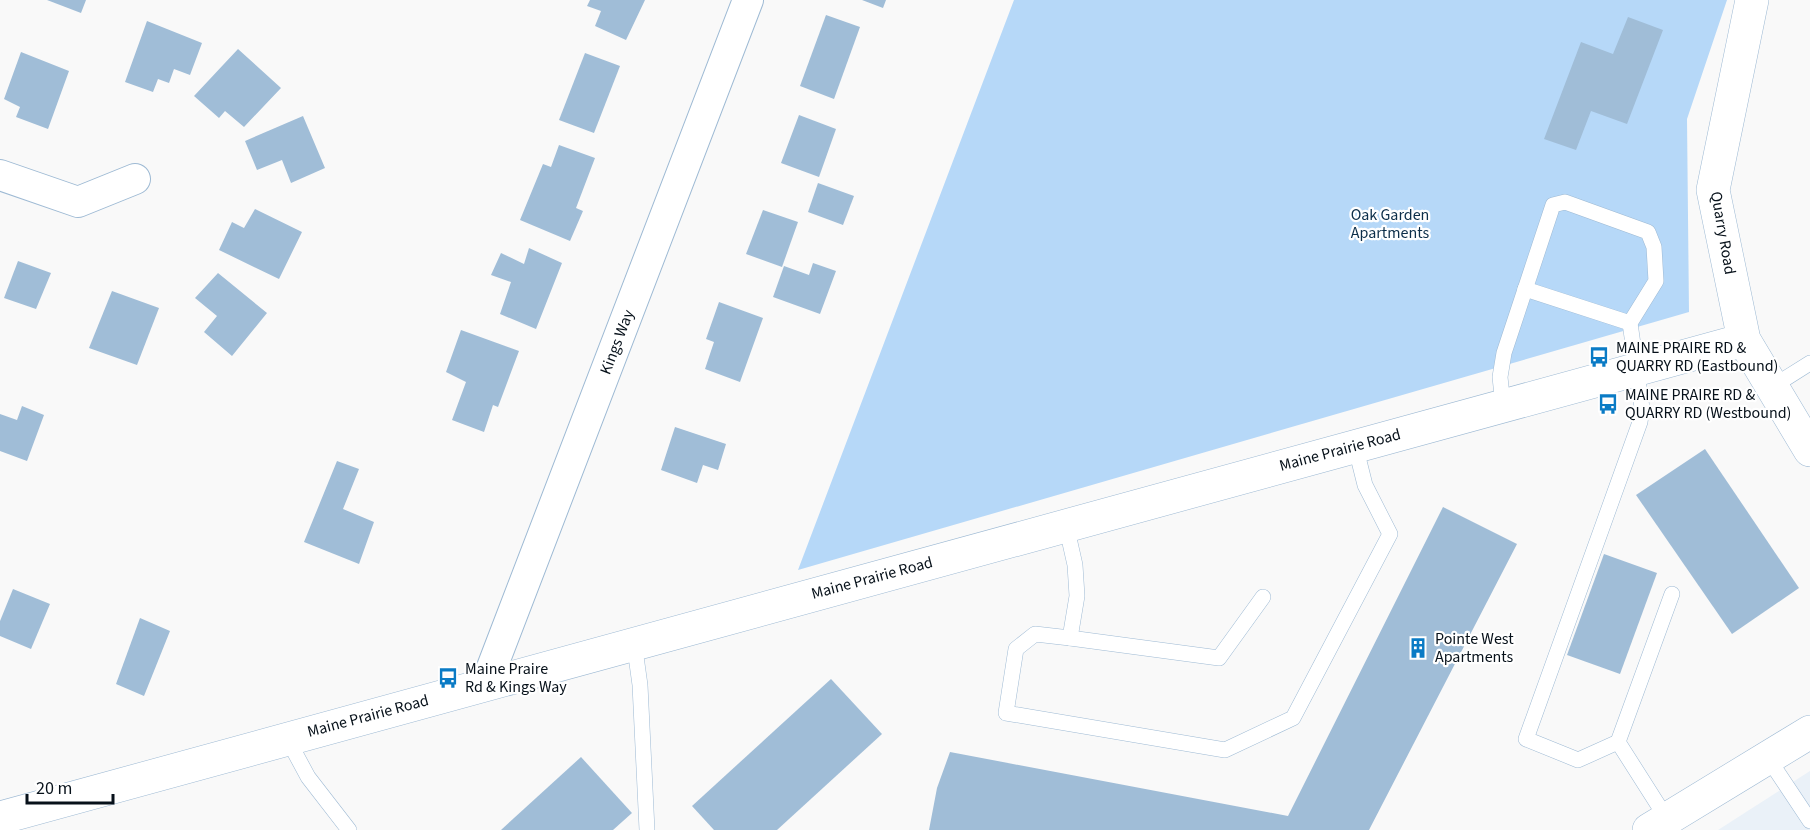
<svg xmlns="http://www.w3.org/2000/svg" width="1810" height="830" font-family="'Source Sans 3',sans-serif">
  <rect width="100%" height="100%" fill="#f9f9f9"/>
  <path fill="#eaf1f8" d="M1810,771V830H1718Z"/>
  <path fill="#b6d8f8" d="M1014,0H1727L1687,119L1689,312L798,570Z"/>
  <g fill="#a0bdd7">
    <path d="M47,0H86L81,13Z"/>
    <path d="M590,0H645L626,40L595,26L601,11L587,6Z"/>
    <path d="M862,0H886L883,8Z"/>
    <path d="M826,15L860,27L834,99L800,86Z"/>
    <path d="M1628,17L1663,30L1627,124L1591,111L1576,150L1544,139L1581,42L1613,54Z"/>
    <path d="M147,21L202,43L190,75L174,69L169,83L158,79L153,92L125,82Z"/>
    <path d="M238,49L281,88L244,127L225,111L219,118L194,96Z"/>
    <path d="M21,52L69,71L48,129L16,117L20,107L4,99Z"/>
    <path d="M585,53L620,66L594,133L559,120Z"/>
    <path d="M799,115L836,129L819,177L781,163Z"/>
    <path d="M303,116L325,168L291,183L282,160L257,170L245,141Z"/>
    <path d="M559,145L595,158L576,208L583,211L570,241L520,220L543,164L551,167Z"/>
    <path d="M818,183L854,196L843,225L808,212Z"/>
    <path d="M255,209L302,232L279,279L219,250L232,222L244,228Z"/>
    <path d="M763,210L798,222L782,267L746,254Z"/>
    <path d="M529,248L562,263L536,329L500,314L511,282L491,275L501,253L524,264Z"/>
    <path d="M18,261L51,273L36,309L4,298Z"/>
    <path d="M813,263L836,271L820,314L773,297L784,266L809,275Z"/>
    <path d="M218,273L267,313L232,356L204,332L217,316L195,298Z"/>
    <path d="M112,291L159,308L137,365L89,348Z"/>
    <path d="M719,302L763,318L740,382L705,369L714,342L706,339Z"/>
    <path d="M461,330L519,351L498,407L493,405L484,432L452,420L466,382L446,372Z"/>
    <path d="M22,406L44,415L27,461L0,451V414L17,420Z"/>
    <path d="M675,427L726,444L718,470L703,465L697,483L661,470Z"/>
    <path d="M1705,449L1799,588L1732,634L1636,495Z"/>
    <path d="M337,461L359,469L343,509L374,522L359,564L304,542Z"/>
    <path d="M1443,507L1517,544L1369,830H929L937,788L950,752L1288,816Z"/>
    <path d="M1604,554L1657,573L1620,674L1567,655Z"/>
    <path d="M13,589L50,604L31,649L0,636V621Z"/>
    <path d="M140,618L170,631L144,696L116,684Z"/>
    <path d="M831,679L882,734L777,830H714L692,806Z"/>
    <path d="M581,757L632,813L613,830H501Z"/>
  </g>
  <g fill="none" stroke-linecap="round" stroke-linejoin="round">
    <g stroke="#9ebad4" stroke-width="16">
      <g id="lane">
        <path d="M1525,289L1630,323"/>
        <path d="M1772,387L1810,363"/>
        <path d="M1503,405L1500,377L1504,353L1553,205L1565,202L1648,232L1654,247L1656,281L1630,323L1642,408L1640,422L1526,739L1578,760L1618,742L1667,819"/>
        <path d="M1066,525L1075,565L1077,596L1070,638L1035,634L1016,649L1006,713L1225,750L1293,718L1390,534L1365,485L1355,445"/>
        <path d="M1070,638L1219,658L1263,597"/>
        <path d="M634,642L640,685L647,830"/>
        <path d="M287,738L308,777L349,830"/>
        <path d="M1618,742L1672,594"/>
        <path d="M1768,758L1810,821"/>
      </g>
    </g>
    <g stroke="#9ebad4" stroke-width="32">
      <g id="street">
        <path d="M0,175L78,202L135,179"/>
        <path d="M486,683L748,0"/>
      </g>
    </g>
    <g stroke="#9ebad4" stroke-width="34">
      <g id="secondary">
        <path d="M1752,0L1713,190L1744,340L1810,450"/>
        <path d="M0,818L1744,340"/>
        <path d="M1649,830L1810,732"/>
      </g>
    </g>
    <use href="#lane" stroke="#fff" stroke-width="15"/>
    <use href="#street" stroke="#fff" stroke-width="30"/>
    <use href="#secondary" stroke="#fff" stroke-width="33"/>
  </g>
  <defs>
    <g id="bus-bare" transform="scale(1.62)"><path d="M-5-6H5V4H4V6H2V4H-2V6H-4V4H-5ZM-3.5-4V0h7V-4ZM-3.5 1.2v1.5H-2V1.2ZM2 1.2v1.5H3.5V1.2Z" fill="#0a7bc5" stroke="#fff" stroke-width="2.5" paint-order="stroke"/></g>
    <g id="building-bare" transform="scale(1.62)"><path d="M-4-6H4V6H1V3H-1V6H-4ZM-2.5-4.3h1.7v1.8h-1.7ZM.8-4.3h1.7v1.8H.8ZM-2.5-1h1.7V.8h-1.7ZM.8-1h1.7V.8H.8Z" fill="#0a7bc5" stroke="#fff" stroke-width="2.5" paint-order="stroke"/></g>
  </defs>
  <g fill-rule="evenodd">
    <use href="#bus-bare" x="1599" y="357"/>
    <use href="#bus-bare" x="1608" y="404"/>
    <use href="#building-bare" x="1418" y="648"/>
    <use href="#bus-bare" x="448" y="678"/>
  </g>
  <g text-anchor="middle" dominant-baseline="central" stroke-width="4.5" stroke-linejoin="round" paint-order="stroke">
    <g font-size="16" fill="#0c2e49" stroke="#fff">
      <text x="1390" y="215">Oak Garden<tspan x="1390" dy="18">Apartments</tspan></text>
    </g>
    <g font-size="16" fill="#07111a" stroke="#fff">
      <text transform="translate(1723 233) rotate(80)">Quarry Road</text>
      <text transform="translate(617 342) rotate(-69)">Kings Way</text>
      <text transform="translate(1340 450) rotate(-15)">Maine Prairie Road</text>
      <text transform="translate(872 578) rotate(-15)">Maine Prairie Road</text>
      <text transform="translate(368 716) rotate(-15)">Maine Prairie Road</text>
    </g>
    <g font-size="16" fill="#07111a" stroke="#fff" text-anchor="start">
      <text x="1616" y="348">MAINE PRAIRE RD &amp;<tspan x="1616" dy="18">QUARRY RD (Eastbound)</tspan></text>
      <text x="1625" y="395">MAINE PRAIRE RD &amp;<tspan x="1625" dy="18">QUARRY RD (Westbound)</tspan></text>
      <text x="1435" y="639">Pointe West<tspan x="1435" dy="18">Apartments</tspan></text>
      <text x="465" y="669">Maine Praire<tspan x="465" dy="18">Rd &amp; Kings Way</tspan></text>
    </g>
  </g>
  <path d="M27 794v9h86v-9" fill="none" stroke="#07111a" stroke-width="3"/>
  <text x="36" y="794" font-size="18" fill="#07111a" stroke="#ffffff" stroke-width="4.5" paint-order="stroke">20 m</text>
</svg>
